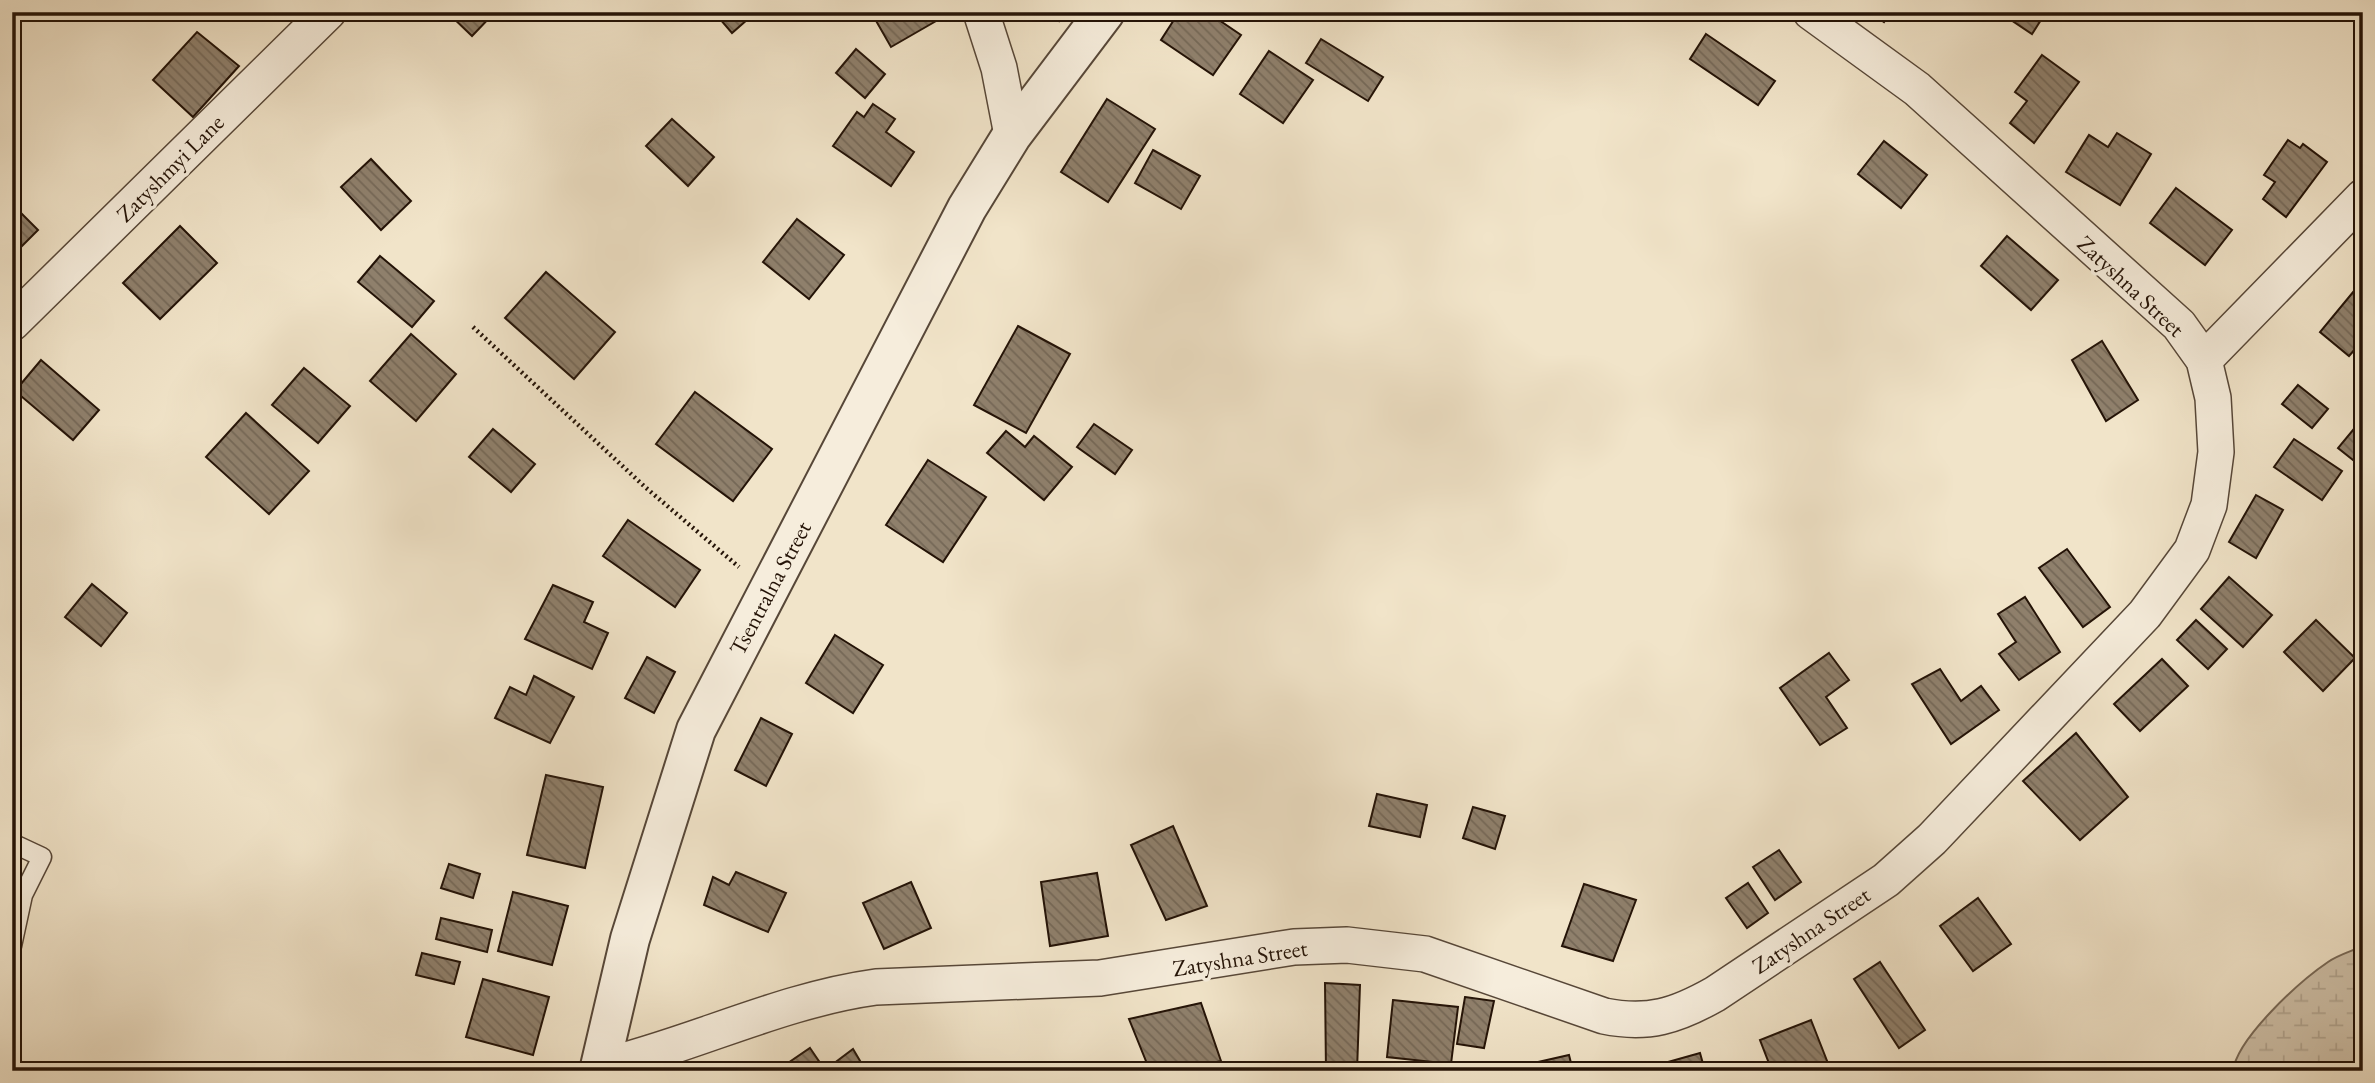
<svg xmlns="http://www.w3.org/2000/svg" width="2375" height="1083" font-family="'EB Garamond',serif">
  <defs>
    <pattern id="wetland-marsh" width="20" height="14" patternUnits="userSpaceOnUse" patternTransform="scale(1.75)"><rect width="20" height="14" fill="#cec0a8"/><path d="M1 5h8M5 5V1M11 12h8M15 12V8" fill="none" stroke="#b1a48f"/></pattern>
    <pattern id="building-back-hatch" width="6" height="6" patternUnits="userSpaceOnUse" patternTransform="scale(1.75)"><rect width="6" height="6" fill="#8f806c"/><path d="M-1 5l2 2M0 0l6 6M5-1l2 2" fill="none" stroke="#756857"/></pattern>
  </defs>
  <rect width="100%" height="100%" fill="#f1e4c9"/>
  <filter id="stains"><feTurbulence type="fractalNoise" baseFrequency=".00286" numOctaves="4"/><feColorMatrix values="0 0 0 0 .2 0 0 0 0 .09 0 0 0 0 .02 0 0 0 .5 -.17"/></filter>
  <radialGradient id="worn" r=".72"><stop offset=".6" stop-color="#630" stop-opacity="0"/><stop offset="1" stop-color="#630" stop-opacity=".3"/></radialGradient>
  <path fill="url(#wetland-marsh)" stroke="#796a58" stroke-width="2" d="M2363,946V1071H2233C2237,1038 2300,981 2328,962C2338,955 2352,951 2363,946Z"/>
  <g fill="url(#building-back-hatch)" stroke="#241307" stroke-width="2">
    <path d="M447,12H495L472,36Z"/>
    <path d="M714,12H756L732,33Z"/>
    <path d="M871,12H950V13L891,47Z"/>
    <path d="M1046,12H1064L1059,21Z"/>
    <path d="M1179,12H1207L1241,35L1213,75L1161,40Z"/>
    <path d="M1870,12H1891L1884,22Z"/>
    <path d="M1999,12H2046L2032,34Z"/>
    <path d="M197,32L239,66L193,117L153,80Z"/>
    <path d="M1706,34L1775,81L1758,105L1690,59Z"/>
    <path d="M1321,39L1383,77L1368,101L1306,63Z"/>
    <path d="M856,49L885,74L865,98L836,73Z"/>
    <path d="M1269,51L1313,80L1283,123L1240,94Z"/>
    <path d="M2042,55L2079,82L2034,143L2010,123L2027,101L2015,92Z"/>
    <path d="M1107,99L1155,129L1108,202L1061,172Z"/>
    <path d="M873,104L895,119L886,132L914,152L891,186L833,146L857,112L864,117Z"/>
    <path d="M672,119L714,157L688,186L646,146Z"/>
    <path d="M2117,133L2151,154L2120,205L2066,172L2089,135L2108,147Z"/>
    <path d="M2288,140L2300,148L2303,144L2327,162L2286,217L2263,199L2275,182L2264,175Z"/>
    <path d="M1884,141L1927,175L1901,208L1858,174Z"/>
    <path d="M1153,150L1200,176L1181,209L1135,183Z"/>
    <path d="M371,159L411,201L381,230L341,187Z"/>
    <path d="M2176,188L2232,230L2205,265L2150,223Z"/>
    <path d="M12,204L38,230L12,256Z"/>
    <path d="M797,219L844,255L809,299L763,262Z"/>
    <path d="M180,226L217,263L160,319L123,283Z"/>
    <path d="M2007,236L2058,280L2031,310L1981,266Z"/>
    <path d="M380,256L434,301L412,327L358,282Z"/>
    <path d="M546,272L615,332L574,379L505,318Z"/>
    <path d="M2354,291L2363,298V340L2349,356L2320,332Z"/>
    <path d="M1018,326L1070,354L1026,433L974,405Z"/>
    <path d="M411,334L456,374L416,421L370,381Z"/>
    <path d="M2102,341L2138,400L2106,421L2072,360Z"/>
    <path d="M41,360L99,410L73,440L15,391Z"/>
    <path d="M304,368L350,406L318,443L272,405Z"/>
    <path d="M2298,385L2328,409L2312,428L2282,404Z"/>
    <path d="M695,392L772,449L733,501L656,444Z"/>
    <path d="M246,413L309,471L269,514L206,457Z"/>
    <path d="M1094,424L1132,450L1115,474L1077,447Z"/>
    <path d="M2358,424L2363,428V468L2338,448Z"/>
    <path d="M493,429L535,464L511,492L469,457Z"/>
    <path d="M1006,431L1025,447L1034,436L1072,467L1044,500L987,453Z"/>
    <path d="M2294,439L2342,471L2322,500L2274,467Z"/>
    <path d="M928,460L986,497L943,562L886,525Z"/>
    <path d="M2256,495L2283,510L2256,558L2229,542Z"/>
    <path d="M628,520L700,570L675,607L603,556Z"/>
    <path d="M2067,549L2110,607L2083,627L2039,568Z"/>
    <path d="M2229,577L2272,615L2243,647L2201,609Z"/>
    <path d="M92,584L127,613L101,646L65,617Z"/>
    <path d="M553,585L593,602L584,622L608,633L592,669L525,639Z"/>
    <path d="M2025,597L2060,652L2019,680L1999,654L2016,642L1998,614Z"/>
    <path d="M2196,620L2227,649L2208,669L2177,640Z"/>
    <path d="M2316,620L2355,658L2323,691L2284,652Z"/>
    <path d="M835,635L883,665L853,713L806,683Z"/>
    <path d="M1829,653L1849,680L1826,697L1847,728L1820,745L1780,688Z"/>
    <path d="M647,657L675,672L654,713L625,698Z"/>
    <path d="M2162,659L2188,686L2140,731L2114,704Z"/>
    <path d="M1940,669L1961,701L1981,686L1999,710L1951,744L1912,684Z"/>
    <path d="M534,676L574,697L550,743L495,718L510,687L526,695Z"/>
    <path d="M761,718L792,734L766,786L735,770Z"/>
    <path d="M2076,733L2128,797L2080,840L2023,781Z"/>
    <path d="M546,775L603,787L585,868L527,855Z"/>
    <path d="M1377,794L1427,805L1420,837L1369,826Z"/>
    <path d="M1473,807L1505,816L1495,849L1463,838Z"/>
    <path d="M1173,826L1207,906L1166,920L1131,845Z"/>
    <path d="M1779,850L1801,882L1775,900L1753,867Z"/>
    <path d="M449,864L480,874L473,898L441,888Z"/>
    <path d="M736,872L786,893L768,932L704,905L713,877L729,885Z"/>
    <path d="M1097,873L1108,936L1050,946L1041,882Z"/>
    <path d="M911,882L931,928L884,949L863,903Z"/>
    <path d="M1748,883L1768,913L1747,928L1726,898Z"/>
    <path d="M1584,884L1636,900L1613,961L1562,946Z"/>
    <path d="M513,892L568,906L552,965L498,951Z"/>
    <path d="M1978,898L2011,944L1973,971L1940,926Z"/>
    <path d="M441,918L492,930L487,952L436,939Z"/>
    <path d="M422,953L460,962L454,984L416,975Z"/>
    <path d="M1880,962L1925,1030L1899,1048L1854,979Z"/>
    <path d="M483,979L549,997L533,1055L466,1037Z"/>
    <path d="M1325,983L1360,985L1357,1071H1326Z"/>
    <path d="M1465,997L1494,1001L1484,1048L1457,1044Z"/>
    <path d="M1393,1000L1458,1007L1451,1064L1387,1057Z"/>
    <path d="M1201,1003L1221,1061L1183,1071H1150L1129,1019Z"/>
    <path d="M1811,1020L1829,1066L1816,1071H1772L1760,1040Z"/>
    <path d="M810,1048L825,1070L853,1049L866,1071H789L785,1065Z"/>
    <path d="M1700,1053L1705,1071H1636Z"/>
    <path d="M1569,1055L1573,1071H1541L1538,1062Z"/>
  </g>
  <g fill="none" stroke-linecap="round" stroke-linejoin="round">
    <g stroke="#574738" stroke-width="21">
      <path id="service" d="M12,843L42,857L23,895L12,946"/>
    </g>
    <g stroke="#574738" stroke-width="38">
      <g id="minor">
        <path d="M981,12L999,68L1012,135"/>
        <path d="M12,323L328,12"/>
        <path d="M2204,360L2363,197"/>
        <path d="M600,1067C693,1045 781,1000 876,987L1100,978L1294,947L1347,945L1425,954L1604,1016C1648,1025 1676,1016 1715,994L1886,880L1932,839L2145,614L2192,550L2209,505L2216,452L2213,398L2204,360L2179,325L1917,89L1811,12"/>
      </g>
    </g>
    <g stroke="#574738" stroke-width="42">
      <path id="tertiary" d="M599,1071L630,939L696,730L967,208L1012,135L1105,12"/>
    </g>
    <path stroke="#241307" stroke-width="4.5" stroke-dasharray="2 3.5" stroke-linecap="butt" d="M473,327L645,487L739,567"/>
    <use href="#service" stroke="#f6eddc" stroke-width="18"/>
    <use href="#minor" stroke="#f6eddc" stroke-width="35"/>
    <use href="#tertiary" stroke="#f6eddc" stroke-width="38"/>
  </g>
  <g text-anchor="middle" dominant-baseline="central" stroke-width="7" stroke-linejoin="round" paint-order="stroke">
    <g font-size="23" fill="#241307" stroke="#f6eddc">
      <text transform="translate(170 168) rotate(-45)">Zatyshmyi Lane</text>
      <text transform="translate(2131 286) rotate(43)">Zatyshna Street</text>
      <text transform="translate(770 588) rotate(-62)">Tsentralna Street</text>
      <text transform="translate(1811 930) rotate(-34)">Zatyshna Street</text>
      <text transform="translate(1240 958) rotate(-9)">Zatyshna Street</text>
    </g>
  </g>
  <rect width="2375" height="1083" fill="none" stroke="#f1e4c9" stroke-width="42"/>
  <rect x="14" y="14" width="2347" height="1055" fill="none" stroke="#241307" stroke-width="3.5"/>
  <rect x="21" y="21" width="2333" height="1041" fill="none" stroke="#241307" stroke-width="2"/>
  <rect width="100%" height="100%" filter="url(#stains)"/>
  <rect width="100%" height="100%" fill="url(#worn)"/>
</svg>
